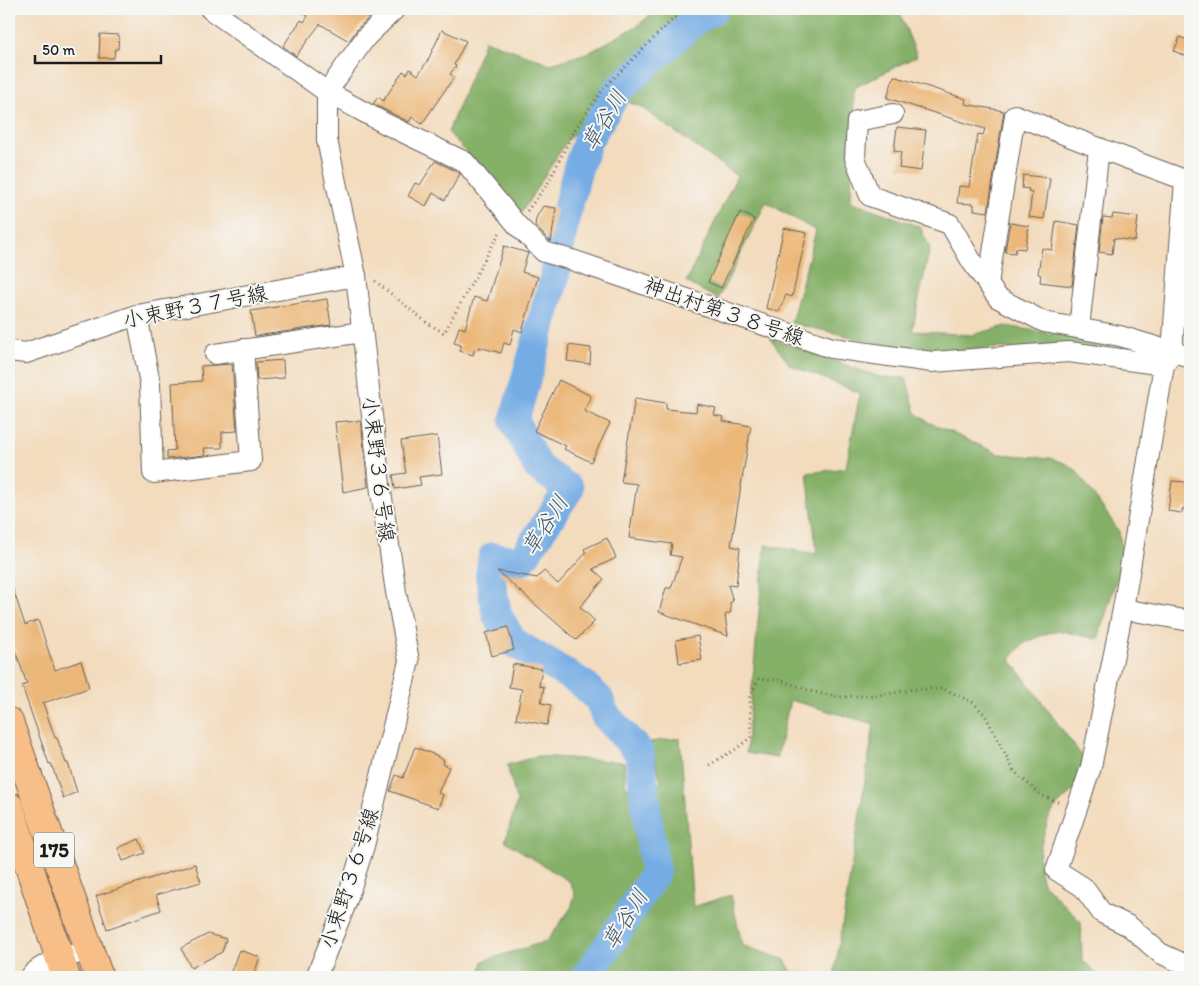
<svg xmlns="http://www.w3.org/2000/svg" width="1199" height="986" font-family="Itim,'Klee One',sans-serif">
  <rect width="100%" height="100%" fill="#f6f6f2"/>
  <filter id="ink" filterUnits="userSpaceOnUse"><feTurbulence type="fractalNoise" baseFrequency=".02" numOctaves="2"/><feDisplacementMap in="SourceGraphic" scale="10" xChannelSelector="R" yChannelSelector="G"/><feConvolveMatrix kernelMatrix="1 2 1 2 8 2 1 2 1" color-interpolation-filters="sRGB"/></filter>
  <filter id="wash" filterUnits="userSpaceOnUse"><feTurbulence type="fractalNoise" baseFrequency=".0096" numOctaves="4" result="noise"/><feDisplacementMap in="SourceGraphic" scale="20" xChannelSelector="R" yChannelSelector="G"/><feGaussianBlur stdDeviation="1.12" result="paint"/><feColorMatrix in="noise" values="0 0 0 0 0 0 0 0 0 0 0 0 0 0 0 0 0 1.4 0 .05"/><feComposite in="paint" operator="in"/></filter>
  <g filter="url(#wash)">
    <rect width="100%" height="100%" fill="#f3dcbe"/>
    <g fill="#85b067" stroke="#506642">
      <path d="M658,9H898L917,56L854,88L851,201L920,227L930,248L912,331L972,335L1006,326L1109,343L1108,353L999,348L919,352L791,323L816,231L766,202L718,299L686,282L737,176L639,106L608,95L566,142L521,213L448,132L485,40L551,64L590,52L637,26Z"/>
      <path d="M770,338L879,377L906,378L916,413L928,422L999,454L1050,458L1065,463L1076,470L1112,521L1119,532L1123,558L1098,639L1061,631L1047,633L1023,644L1010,659L1084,759L1080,784L1054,809L1048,820L1041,844L1039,857L1040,871L1043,883L1081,922L1082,959L1099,977H834L874,724L790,700L777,758L746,753L765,545L817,554L807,473L846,468L860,393L790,365Z"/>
      <path d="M680,738L693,907L731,895L742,945L785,960L792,972L830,977H480L483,961L547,941L571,908L575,895L570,882L505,841L517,802L507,765L538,756L624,762L626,788L661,783L650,742Z"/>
    </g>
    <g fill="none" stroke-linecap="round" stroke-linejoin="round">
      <path stroke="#75ace4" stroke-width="30" d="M588,977L587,975L608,946L655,873L639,752L605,715L599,699L583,684L513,642L497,615L490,576L493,557L521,561L569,489L538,467L514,421L554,280L564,222L578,168L588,139L619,89L697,19L714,9"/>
    </g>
    <g id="blocks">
      <g fill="#ecb879">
        <path d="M296,9H378L358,28L349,41L320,24L296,56L283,46L301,20L304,22L308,16Z"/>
        <path d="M442,30L466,41L454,65L456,66L450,74L454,77L422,124L412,117L409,122L373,104L378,97L383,101L403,71L407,74L410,69L418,75L428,60Z"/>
        <path d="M100,34L119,35L118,49H115L114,58H99Z"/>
        <path d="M1180,37L1190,41V58L1174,51Z"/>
        <path d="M894,76L966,99L965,104L1004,111L988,212L974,210V204L957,203L959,186L969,187L978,134L983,135L985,129L887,98Z"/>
        <path d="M897,127L926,130L921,171L899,168L901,152L894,151Z"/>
        <path d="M435,161L458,172L460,174L445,200L433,193L426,206L408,196L415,183L420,185Z"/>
        <path d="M1023,175L1050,178L1044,219L1029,217L1032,192L1028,191L1029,189L1022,188Z"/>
        <path d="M543,206L556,208L551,242L535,226L536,218Z"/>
        <path d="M740,212L754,219L721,288L708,282Z"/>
        <path d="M1113,214L1138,217L1135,241L1114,238L1112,254L1099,252L1103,217L1112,218Z"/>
        <path d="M1056,221L1079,225L1072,286L1040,282L1041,275L1038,274L1042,248L1052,250Z"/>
        <path d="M1010,223L1029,226L1025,249L1016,248L1015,253L1005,252Z"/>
        <path d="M784,228L807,233L792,297L786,295L779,312L766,308Z"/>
        <path d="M504,246L528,253L522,272L538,277L522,332L514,329L510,345L504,343L501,353L479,347L478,350L475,349L473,355L459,351L461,345L454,343L459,327L465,329L474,297L487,301Z"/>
        <path d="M327,299L331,325L255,336L251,311Z"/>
        <path d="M569,345L591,348L590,364L567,361Z"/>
        <path d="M283,360L284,378L257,380L256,362Z"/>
        <path d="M232,364L237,431L222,432V448H204L205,455L167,459V451L175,450L172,383L202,381L201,366Z"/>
        <path d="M559,380L591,396L584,411L610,423L591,462L564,449L566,446L534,431Z"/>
        <path d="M635,398L666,403V409L696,412L697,404L716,408L714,415L724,417L723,421L751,426L731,546L740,548L736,586L728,585L733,601L730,603L731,612L725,615L728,636L659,612L666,588H671L682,557L670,555L672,544L629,538L637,484L621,482Z"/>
        <path d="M348,421V422L361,421L368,487L343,492L335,422Z"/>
        <path d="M437,436L442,474L419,477L421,485L395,489L393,475L406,473L401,441Z"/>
        <path d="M1172,481L1186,482V487H1190V508H1183L1182,513L1168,511Z"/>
        <path d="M607,538L616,558L593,569L604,579L580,607L595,621L576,640L497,571L537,578L544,571L558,584L586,553L584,549Z"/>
        <path d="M9,583H11L25,625L38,620L55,670L81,661L86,676L89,688L43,703L55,738H57L66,763H68L77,792L63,798L51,763L49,764L22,686L27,684L9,633Z"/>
        <path d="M508,627L514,650L492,656L486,633Z"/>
        <path d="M698,636L702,660L679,663L676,640Z"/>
        <path d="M513,664L542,669L539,686L544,687L541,703L551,705L547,725L516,719L522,689L509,687Z"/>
        <path d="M415,747L438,756L437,757L444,760L443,764L449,767L438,793L443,795L438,808L390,791L396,775L403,778Z"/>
        <path d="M139,839L145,853L123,861L118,848Z"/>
        <path d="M195,864L201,882L156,895L161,910L107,929L96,896Z"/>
        <path d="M208,934L226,939L222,952L191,968L181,948Z"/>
        <path d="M239,950L260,957L253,977H229Z"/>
      </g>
    </g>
  </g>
  <g filter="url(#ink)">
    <use href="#blocks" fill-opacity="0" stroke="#675f55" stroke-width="1"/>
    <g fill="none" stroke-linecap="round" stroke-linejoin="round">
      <g stroke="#675f55" stroke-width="22">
        <g id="minor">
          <path d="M210,9L327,92V140L356,276L380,485L396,592L409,661L364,846L346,903L316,977"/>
          <path d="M395,9L366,37L327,92L386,124L465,162L517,225L544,252L572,260L832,348L932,362L1069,352L1164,365L1172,351L1185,180L1099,148L1015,115L988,284"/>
          <path d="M893,114L857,121L855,158L870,196L950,224L972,262L998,298L1044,322L1120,336L1190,357"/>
          <path d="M137,315L150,384L153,473L251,461L243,349"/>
          <path d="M1079,328L1099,148"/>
          <path d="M9,351L26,353L137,315L356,276"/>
          <path d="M215,354L362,332"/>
          <path d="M1164,365L1123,609L1091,767L1056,870L1083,887L1102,913L1129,926L1160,953L1190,967"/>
          <path d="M1123,609L1190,621"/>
          <path d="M30,977C40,962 73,955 90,950"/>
        </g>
      </g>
      <g stroke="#675f55" stroke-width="30">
        <g id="trunk">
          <path d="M9,722L99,977"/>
          <path d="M9,806L66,977"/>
        </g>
      </g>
      <g stroke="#675f55" stroke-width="3" stroke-dasharray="1 4" stroke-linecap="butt">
        <path d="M527,211L548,183L575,129L604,88L678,14L685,9"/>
        <path d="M375,281L426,322L444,333L500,232"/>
        <path d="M709,765L736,749L751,737L750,697L759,679L781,680L813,692L840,697L878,695L918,689H944L974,703L985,715L1014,771L1042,796L1060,803"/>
      </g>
      <use href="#minor" stroke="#fff" stroke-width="20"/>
      <use href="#trunk" stroke="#f7be87" stroke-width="28"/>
    </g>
  </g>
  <g text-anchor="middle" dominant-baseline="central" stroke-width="4" stroke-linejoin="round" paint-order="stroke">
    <rect fill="#f6f6f2" stroke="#5d5d5c" stroke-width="1" x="34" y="832.5" width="40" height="35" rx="4"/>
    <g font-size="20" font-weight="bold" fill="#1c1c1c">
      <text x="54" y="850">175</text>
    </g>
    <g font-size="21" fill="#1c1c1c" stroke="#f6f6f2">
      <text transform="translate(195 306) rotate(-11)">小束野３７号線</text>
      <text transform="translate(724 311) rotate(19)">神出村第３８号線</text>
      <text transform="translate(379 469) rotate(83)">小束野３６号線</text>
      <text transform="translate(349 878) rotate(-72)">小束野３６号線</text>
    </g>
    <g font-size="22" font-style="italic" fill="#40566c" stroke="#f6f6f2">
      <text transform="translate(604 120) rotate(-59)">草谷川</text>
      <text transform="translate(545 525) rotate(-57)">草谷川</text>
      <text transform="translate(625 919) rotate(-58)">草谷川</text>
    </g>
  </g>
  <rect width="1199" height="986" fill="none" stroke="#f6f6f2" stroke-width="30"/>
  <path d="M35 55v8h126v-8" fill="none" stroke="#1c1c1c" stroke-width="2.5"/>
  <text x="42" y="55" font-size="15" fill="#1c1c1c" stroke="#f6f6f2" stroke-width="4" paint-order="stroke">50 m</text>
</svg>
